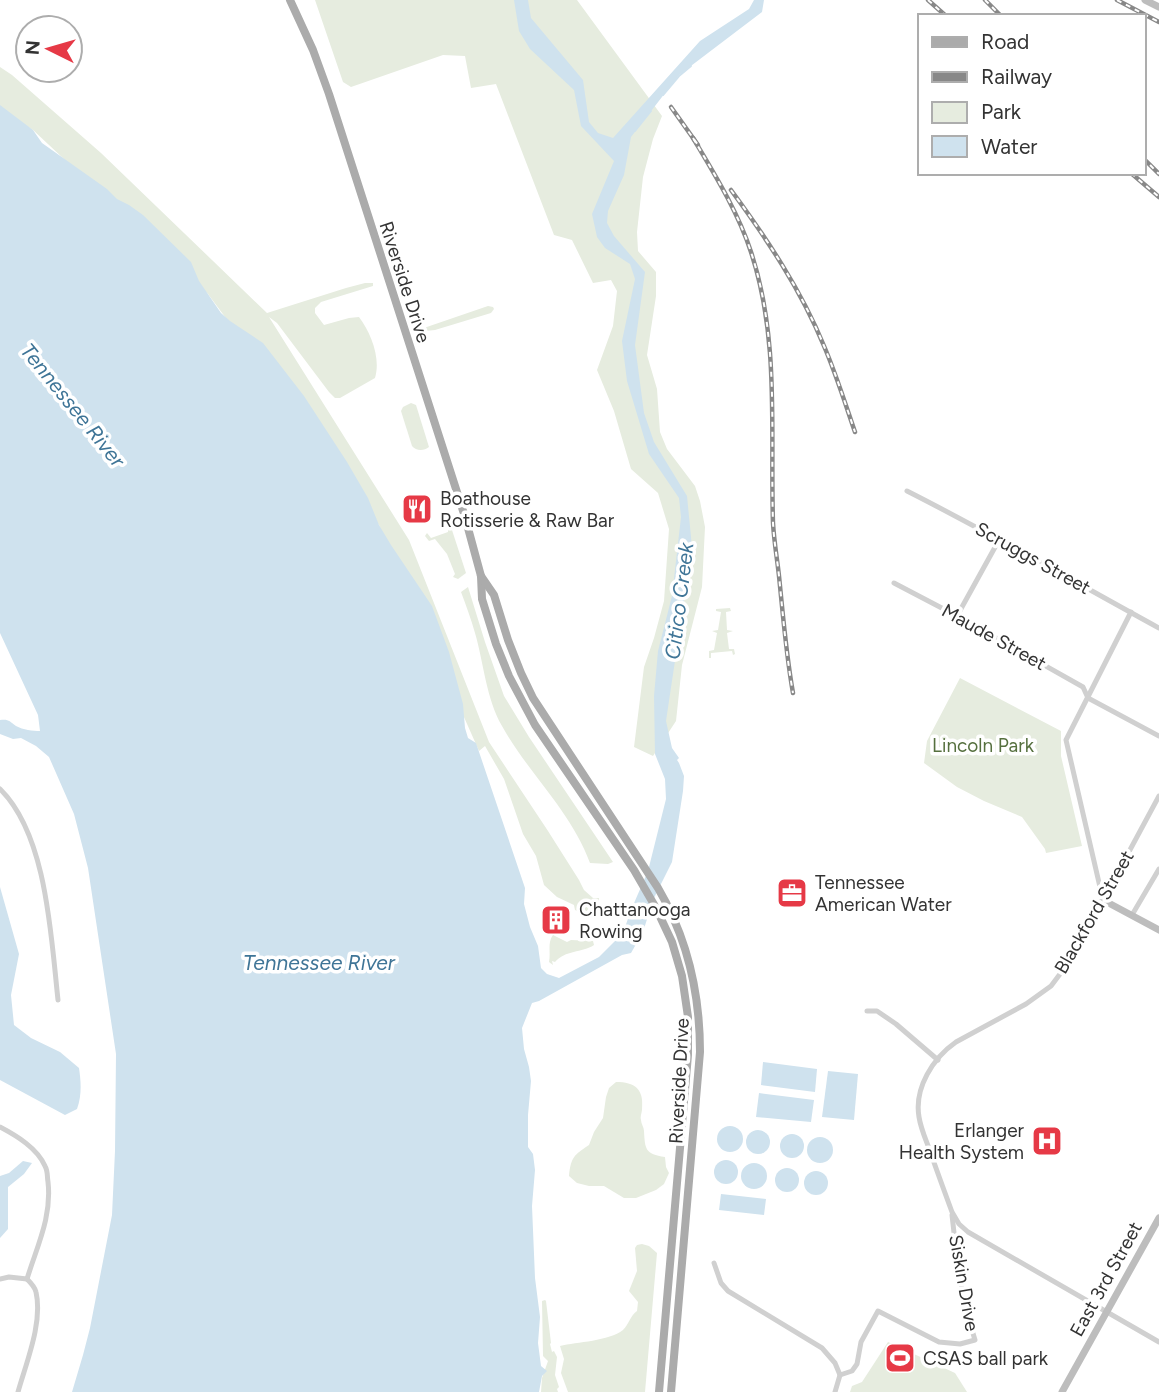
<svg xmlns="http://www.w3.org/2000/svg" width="1159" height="1392" font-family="Figtree,sans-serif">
  <rect width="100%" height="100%" fill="#fff"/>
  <g fill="#e6ecdf">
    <path d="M315,0H577L662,116L653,139L643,177L637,232L638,251L656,272V296L647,355L657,389L660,432L667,449L695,486L700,501L705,527L702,587L682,665L676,721L653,756L634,747L644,667L654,638L664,601L669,529L658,493L631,469L614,411L597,370L613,326L617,291L611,280L593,283L572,240L554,235L496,84L471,88L465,56L443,55L351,87L343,82Z"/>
    <path d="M0,67L12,75L101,153L267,313L346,288L365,283H373V286L321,302L315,308V313L324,325L349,318L359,317C371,333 381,358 375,378L340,398H335L329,392L277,323L269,317L409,540L489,742L548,831L579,880L584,890L593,898H599L598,915L592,917L575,910L574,905L557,897L544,885L536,856L523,834L504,779L485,746L479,751L379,525L208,294L33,130L0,109Z"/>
    <path d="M488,306L493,307L494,309L491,313L435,330L416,332L418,330Z"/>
    <path d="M411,403L416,405L429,447C424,451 416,451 412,446L401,411L403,407Z"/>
    <path d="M448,527H451L466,573L458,579L453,577L455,574L447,554L435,539L429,541L425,536L427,533L431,538L448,532Z"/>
    <path d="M468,587L485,642L504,696L529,737L613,862L608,864L590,863C571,811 528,773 502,726C486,698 484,664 475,633C471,619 466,605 461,592Z"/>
    <path d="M730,608L731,611L726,612L727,630L733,631L727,633L729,649H734L735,654L733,655L732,651L711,653V658H709V651L714,650L717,633L712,631L718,630L721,612L716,611V609Z"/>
    <path d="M960,678L1061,731V756L1082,846L1046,853L1045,849L1022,817L984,801L957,787L924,763L927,741Z"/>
    <path d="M553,935L567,942L571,940L593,941L594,945C582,953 565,950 555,962L552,961L553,965L549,962C551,952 547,943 553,935Z"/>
    <path d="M616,1082C635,1082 644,1089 642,1109C642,1113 640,1116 641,1120C641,1124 644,1127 644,1131C645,1149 645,1154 665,1157L666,1167L669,1173L664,1184L656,1190L636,1198H624L604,1186H589L577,1183L569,1176C571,1157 574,1155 589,1145L594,1132L603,1118L606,1097L609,1088Z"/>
    <path d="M642,1244L649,1246L657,1253L645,1392H568L561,1373L564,1359L560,1346C577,1342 609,1341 623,1330C629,1324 630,1316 637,1311L638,1302L629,1291L637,1271L635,1248L637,1245Z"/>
    <path d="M545,1300L546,1301L551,1343L550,1344L552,1352L554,1351L557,1357L555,1375L559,1387L557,1389L558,1392H541L542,1378L548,1361L543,1356L542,1301Z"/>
    <path d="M888,1342L955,1373L967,1392H850L852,1386L862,1382Z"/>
  </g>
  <g fill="#cfe2ee">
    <path d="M514,0H528L531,18L583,80L589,122L598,133L613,138L700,41L749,9L754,0H764L762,12L679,75L631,137L624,175L608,211L607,223L614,236L645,272L635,345L644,413L654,442L687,496L692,547L666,721L672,748L679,758L677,760L679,763L684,776L683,791L672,862L653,900L643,932L631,953L622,955L539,1001L532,1003L522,1028L524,1049L529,1067L531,1081L528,1115V1147L533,1154L535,1170L532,1206L535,1278L540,1317L538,1343L541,1366L547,1371L542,1376L539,1392H72L83,1355L90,1328L112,1215L115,1151L116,1054L88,868L74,814L49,757L36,746L21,738L13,739L0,734V720C9,719 9,721 16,726C23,730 33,731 40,731L38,715L0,633V105L33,130L42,143L107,189L117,199L129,205L143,215L191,262L199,281L221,313L230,321L263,343L304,396L347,462L368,498L379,525L391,545L432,606L449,652L463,704L465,728L468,738L476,743L525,888L524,904L530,927L538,946L541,968L547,974L559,978L599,957L623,933L631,910L648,871L666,799L665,779L655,754L654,696L658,651L672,596L681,517L679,498L649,454L627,381L622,341L635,279L630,264L605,248L597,237L592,214L614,161L581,126L574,90L530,49L519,31Z"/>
    <path d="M0,887L19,954L11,995L14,1025L31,1038L60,1052L79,1068C81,1082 82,1095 77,1109L65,1115L0,1080Z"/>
    <path d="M763,1062L817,1069L815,1092L761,1085Z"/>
    <path d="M828,1071L858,1074L854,1120L822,1117Z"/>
    <path d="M759,1093L814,1100L811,1122L756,1117Z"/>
    <circle cx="730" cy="1139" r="13"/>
    <circle cx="758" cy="1142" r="12"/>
    <circle cx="792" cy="1146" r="12"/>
    <circle cx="820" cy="1150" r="13"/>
    <circle cx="726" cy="1172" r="12"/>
    <path d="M23,1161L32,1163L24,1174L8,1187V1229L0,1238V1176L9,1173Z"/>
    <circle cx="754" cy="1176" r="13"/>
    <circle cx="787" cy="1180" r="12"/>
    <circle cx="816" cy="1183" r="12"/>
    <path d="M721,1194L766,1199L764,1215L719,1210Z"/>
  </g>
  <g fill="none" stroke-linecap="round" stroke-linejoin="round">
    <g stroke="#cfe2ee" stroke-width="2">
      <path d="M663,95L679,76L691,66"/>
      <path d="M635,131L651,111"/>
    </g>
    <g stroke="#d0d0d0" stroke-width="5">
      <path d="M907,491C992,534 1075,582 1159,628"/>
      <path d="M894,583L957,616L1083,687L1088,698L1159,736"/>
      <path d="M957,616L999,540"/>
      <path d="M0,789C47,835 51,937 58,1000"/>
      <path d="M1159,796L1103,900L1060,974L1051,986L1026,1004L956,1042C933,1058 914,1088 919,1117C921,1130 927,1142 931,1154C938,1174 945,1193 952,1212L959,1224L968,1232L1159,1342"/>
      <path d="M1103,900L1066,740L1131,612"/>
      <path d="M1132,915L1159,869"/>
      <path d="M867,1011H877L896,1024L938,1060"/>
      <path d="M0,1127C17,1136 37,1148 45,1166C48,1171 47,1177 48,1182C52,1217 37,1246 27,1279"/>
      <path d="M714,1263L721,1283L728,1291L822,1348L835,1363L840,1375L852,1371L857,1364L861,1342L878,1311L939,1342L960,1344L975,1340L966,1310L958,1268L952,1215"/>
      <path d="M0,1279L9,1277L27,1279"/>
      <path d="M18,1392C26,1363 43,1323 36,1292C35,1287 31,1283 27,1279"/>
      <path d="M835,1392L840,1375"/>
    </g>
    <g stroke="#bdbdbd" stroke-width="7">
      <path d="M1145,0L1159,7"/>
      <path d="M1103,900L1159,930"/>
      <path d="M1062,1392L1159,1218"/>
    </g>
    <g stroke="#ababab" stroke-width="8">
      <path d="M290,0L313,50L329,94L465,517L481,576L482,599L496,644L509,676L535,725L634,870L656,908L672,942L682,976L688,1017V1055L659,1392"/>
      <path d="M481,576L494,595L508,640L521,673L533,698L658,888C688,939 700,994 700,1052L671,1392"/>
    </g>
    <g stroke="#888" stroke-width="4.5">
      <g id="rail">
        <path d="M928,0L946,16"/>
        <path d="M985,0L1001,16"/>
        <path d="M1117,0L1159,22"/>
        <path d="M671,107L698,145"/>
        <path d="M693,138C715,175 738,212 751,252C780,340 770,432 773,523C774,541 777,558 779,576C783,615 786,654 793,693"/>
        <path d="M1143,158L1159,174"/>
        <path d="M1131,173L1159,197"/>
        <path d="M731,190C767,239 801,290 824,346C836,374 845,403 855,432"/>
      </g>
    </g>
    <use href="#rail" stroke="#fff" stroke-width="2" stroke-dasharray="5" stroke-linecap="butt"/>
  </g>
  <defs>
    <g id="restaurant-square" transform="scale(1.575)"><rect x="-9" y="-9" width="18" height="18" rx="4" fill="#e63946" stroke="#fff"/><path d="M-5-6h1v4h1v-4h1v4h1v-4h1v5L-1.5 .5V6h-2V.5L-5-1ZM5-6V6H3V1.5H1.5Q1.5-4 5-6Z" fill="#fff"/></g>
    <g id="office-square" transform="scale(1.575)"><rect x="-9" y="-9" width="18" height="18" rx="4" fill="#e63946" stroke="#fff"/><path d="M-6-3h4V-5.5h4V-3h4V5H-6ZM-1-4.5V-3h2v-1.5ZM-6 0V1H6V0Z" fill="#fff"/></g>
    <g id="building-square" transform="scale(1.575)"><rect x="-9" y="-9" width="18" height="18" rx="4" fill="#e63946" stroke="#fff"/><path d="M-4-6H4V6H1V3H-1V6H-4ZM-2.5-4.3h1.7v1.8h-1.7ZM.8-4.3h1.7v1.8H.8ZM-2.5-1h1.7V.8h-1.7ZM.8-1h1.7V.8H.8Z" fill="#fff"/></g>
    <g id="hospital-square" transform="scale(1.575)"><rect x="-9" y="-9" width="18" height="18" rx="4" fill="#e63946" stroke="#fff"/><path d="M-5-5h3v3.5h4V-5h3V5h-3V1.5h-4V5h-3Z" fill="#fff"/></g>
    <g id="stadium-square" transform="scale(1.575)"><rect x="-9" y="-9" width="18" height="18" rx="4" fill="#e63946" stroke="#fff"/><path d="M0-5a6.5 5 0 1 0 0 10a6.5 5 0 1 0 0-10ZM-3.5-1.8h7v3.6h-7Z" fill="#fff"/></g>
  </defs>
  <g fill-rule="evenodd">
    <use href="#restaurant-square" x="417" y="509"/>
    <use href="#office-square" x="792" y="893"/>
    <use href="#building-square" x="556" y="920"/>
    <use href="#hospital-square" x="1047" y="1141"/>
    <use href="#stadium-square" x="900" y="1358"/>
  </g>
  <g text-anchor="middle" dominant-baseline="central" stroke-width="7" stroke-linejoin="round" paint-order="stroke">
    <g font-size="19" fill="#333" stroke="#fff">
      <text transform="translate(405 282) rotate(72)">Riverside Drive</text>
      <text transform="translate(1033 558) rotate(29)">Scruggs Street</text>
      <text transform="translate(994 637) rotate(29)">Maude Street</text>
      <text transform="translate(1094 912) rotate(-60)">Blackford Street</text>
      <text transform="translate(679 1081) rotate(-87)">Riverside Drive</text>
      <text transform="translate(1106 1279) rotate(-61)">East 3rd Street</text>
      <text transform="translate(964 1283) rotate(80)">Siskin Drive</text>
    </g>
    <g font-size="19" fill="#333" stroke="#fff" text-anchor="start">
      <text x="440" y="498">Boathouse<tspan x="440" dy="22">Rotisserie &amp; Raw Bar</tspan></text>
      <text x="815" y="882">Tennessee<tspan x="815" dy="22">American Water</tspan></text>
      <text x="579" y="909">Chattanooga<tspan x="579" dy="22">Rowing</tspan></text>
      <text x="1024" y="1130" text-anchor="end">Erlanger<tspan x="1024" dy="22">Health System</tspan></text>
      <text x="923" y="1358">CSAS ball park</text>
    </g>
    <g font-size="19" fill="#56703f" stroke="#fff">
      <text x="983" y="745">Lincoln Park</text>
    </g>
    <g font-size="21" font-style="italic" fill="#3f7597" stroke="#fff">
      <text transform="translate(73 405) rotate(51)">Tennessee River</text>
      <text transform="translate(679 601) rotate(-83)">Citico Creek</text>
      <text x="319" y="962">Tennessee River</text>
    </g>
  </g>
  <rect x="918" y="14" width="228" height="161" fill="#ffffff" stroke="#adadad" stroke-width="2"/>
  <rect x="932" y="37" width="35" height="10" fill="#ababab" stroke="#adadad" stroke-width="2"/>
  <text x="981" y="49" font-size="21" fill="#333333">Road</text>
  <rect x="932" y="72" width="35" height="10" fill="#888888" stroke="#adadad" stroke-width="2"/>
  <text x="981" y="84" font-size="21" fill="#333333">Railway</text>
  <rect x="932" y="102" width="35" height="21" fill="#e6ecdf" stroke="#adadad" stroke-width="2"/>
  <text x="981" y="119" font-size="21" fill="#333333">Park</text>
  <rect x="932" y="136" width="35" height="21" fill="#cfe2ee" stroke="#adadad" stroke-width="2"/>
  <text x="981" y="154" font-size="21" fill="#333333">Water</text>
  <g transform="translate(49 49) rotate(275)"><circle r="33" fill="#ffffff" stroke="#adadad" stroke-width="2"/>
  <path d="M0-5L12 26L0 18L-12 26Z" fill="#e63946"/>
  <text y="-10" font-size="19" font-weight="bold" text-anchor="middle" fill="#333333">N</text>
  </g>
</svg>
